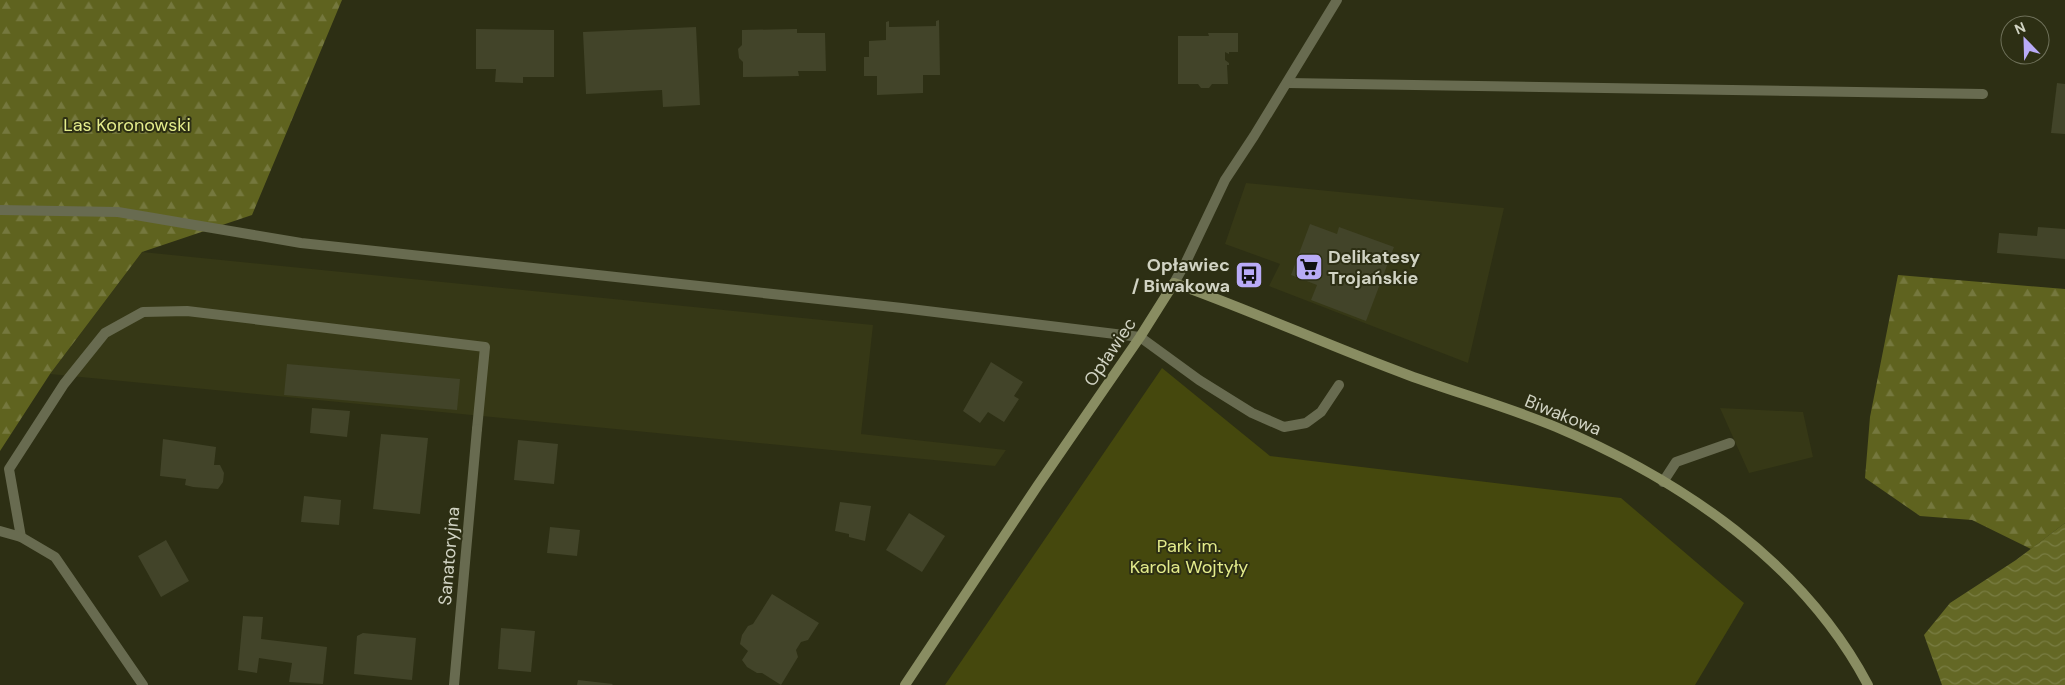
<svg xmlns="http://www.w3.org/2000/svg" width="2065" height="685" font-family="'DM Sans',sans-serif">
  <defs>
    <pattern id="forest-firs" width="22" height="20" patternUnits="userSpaceOnUse" patternTransform="scale(1.25)"><rect width="22" height="20" fill="#5f631f"/><path d="M5 1l3.5 6h-7zM16 11l3.5 6h-7z" fill="#75783e"/></pattern>
    <pattern id="water-waves" width="16" height="10" patternUnits="userSpaceOnUse" patternTransform="scale(1.25)"><rect width="16" height="10" fill="#646825"/><path d="M0 5q4-4 8 0t8 0" fill="none" stroke="#797d43"/></pattern>
  </defs>
  <rect width="100%" height="100%" fill="#2d2f14"/>
  <g fill="#363816">
    <path d="M1246,183L1504,208L1468,363L1269,286L1280,264L1225,244Z"/>
    <path d="M142,252L873,325L861,434L1006,450L995,466L50,374Z"/>
    <path d="M1720,408L1803,412L1813,457L1749,473Z"/>
  </g>
  <g fill="url(#forest-firs)">
    <path d="M0,0H342L252,215L142,252L50,374L0,451Z"/>
    <path d="M1898,275L2065,289V523L2031,549L1972,520L1920,516L1865,478L1870,417Z"/>
  </g>
  <path fill="#45480d" d="M1162,368L1270,456L1621,498L1744,603L1695,685H945Z"/>
  <path fill="url(#water-waves)" d="M2065,523V685H1942L1924,635L1950,603L2016,560Z"/>
  <g fill="#424429">
    <path d="M939,20L940,75H923V93L877,95V76H864V57H869V41L886,40V22L889,21V27L936,26V21Z"/>
    <path d="M696,27L700,105L663,107L662,90L586,94L583,32Z"/>
    <path d="M476,29L554,30V77H523V83L495,82L496,69H476Z"/>
    <path d="M797,29V33H825L826,71H798L799,76L743,77V62L739,58L738,49L742,45V30Z"/>
    <path d="M1208,33H1238V52H1229V54L1225,52V60L1229,63V65H1227L1228,84H1212L1209,88H1201L1198,84H1178V36H1209Z"/>
    <path d="M2057,83L2065,84V134L2051,133Z"/>
    <path d="M1310,224L1337,234L1339,227L1394,247L1366,321L1311,300L1317,285L1291,275Z"/>
    <path d="M2038,227L2065,229V259L1997,253L1999,233L2037,236Z"/>
    <path d="M991,362L1023,382L1014,396L1019,399L1004,422L988,412L980,423L963,411Z"/>
    <path d="M287,364L460,379L457,410L284,395Z"/>
    <path d="M312,408L350,411L347,437L310,433Z"/>
    <path d="M381,434L428,438L420,514L373,509Z"/>
    <path d="M163,439L216,447L214,465H220L224,473L223,482L218,489L193,487L185,485L186,479L160,476Z"/>
    <path d="M518,440L558,444L554,484L514,480Z"/>
    <path d="M304,496L341,500L339,525L301,522Z"/>
    <path d="M840,502L871,506L865,541L849,537V534L835,531Z"/>
    <path d="M909,513L945,536L922,572L886,550Z"/>
    <path d="M550,527L580,530L577,556L547,553Z"/>
    <path d="M166,540L189,581L161,597L138,556Z"/>
    <path d="M772,594L819,623L808,640L801,642L796,650L798,657L781,685L762,673H757L747,667L742,660L748,651L740,644L742,635L748,626L753,624Z"/>
    <path d="M243,616L263,617L261,639L327,647L323,684L289,682L292,663L259,658L257,673L238,670Z"/>
    <path d="M501,628L535,631L531,672L498,669Z"/>
    <path d="M363,633L416,638L412,680L354,674L357,636Z"/>
    <path d="M578,680L613,684L612,685H577Z"/>
  </g>
  <g fill="none" stroke-linecap="round" stroke-linejoin="round">
    <g stroke="#686b50" stroke-width="10">
      <path d="M1287,83L1983,94"/>
      <path d="M1140,337L1199,380L1252,413L1284,427L1306,423L1321,412L1339,385"/>
      <path d="M1663,482L1676,462L1730,443"/>
      <path d="M21,537L9,469L64,384L105,333L143,312L187,311L485,347L477,429"/>
    </g>
    <g stroke="#686b50" stroke-width="10">
      <path d="M0,210L118,212L301,243L902,308L1140,337"/>
      <path d="M1174,283L1186,262L1225,180L1254,136L1337,0"/>
      <path d="M0,531L21,537L55,557L143,685"/>
      <path d="M454,685L477,429"/>
    </g>
    <path stroke="#898d62" stroke-width="10" d="M905,685L1038,485L1140,337L1174,283C1253,311 1329,346 1408,375C1457,393 1508,407 1556,427C1681,480 1803,562 1868,685"/>
  </g>
  <defs>
    <g id="supermarket-square" transform="scale(1.4375)"><rect x="-9" y="-9" width="18" height="18" rx="4" fill="#b9abf7" stroke="#2d2f14"/><path d="M-6-5.5h2.5l.6 2H6L4.5 2H-2.5L-4.4-4H-6ZM-1.5 3.2a1.3 1.3 0 1 0 .1 0ZM3 3.2a1.3 1.3 0 1 0 .1 0Z" fill="#111"/></g>
    <g id="bus-square" transform="scale(1.4375)"><rect x="-9" y="-9" width="18" height="18" rx="4" fill="#b9abf7" stroke="#2d2f14"/><path d="M-5-6H5V4H4V6H2V4H-2V6H-4V4H-5ZM-3.5-4V0h7V-4ZM-3.5 1.2v1.5H-2V1.2ZM2 1.2v1.5H3.5V1.2Z" fill="#111"/></g>
  </defs>
  <g fill-rule="evenodd">
    <use href="#supermarket-square" x="1309" y="267"/>
    <use href="#bus-square" x="1249" y="275"/>
  </g>
  <g text-anchor="middle" dominant-baseline="central" stroke-width="4" stroke-linejoin="round" paint-order="stroke">
    <g font-size="18" fill="#e4ec8c" stroke="#2d2f14">
      <text x="127" y="125">Las Koronowski</text>
      <text x="1189" y="546">Park im.<tspan x="1189" dy="21">Karola Wojtyły</tspan></text>
    </g>
    <g font-size="18" font-weight="bold" fill="#d1d3c3" stroke="#2d2f14" text-anchor="start">
      <text x="1328" y="257">Delikatesy<tspan x="1328" dy="21">Trojańskie</tspan></text>
      <text x="1230" y="265" text-anchor="end">Opławiec<tspan x="1230" dy="21">/ Biwakowa</tspan></text>
    </g>
    <g font-size="18" fill="#d1d3c3" stroke="#2d2f14">
      <text transform="translate(1110 352) rotate(-56)">Opławiec</text>
      <text transform="translate(1563 415) rotate(22)">Biwakowa</text>
      <text transform="translate(449 556) rotate(-85)">Sanatoryjna</text>
    </g>
  </g>
  <g transform="translate(2025 40) rotate(337)"><circle r="24" fill="#2d2f14" stroke="#6f715a"/>
  <path d="M0-4L9 19L0 12L-9 19Z" fill="#b9abf7"/>
  <text y="-8" font-size="14" font-weight="bold" text-anchor="middle" fill="#d1d3c3">N</text>
  </g>
</svg>
